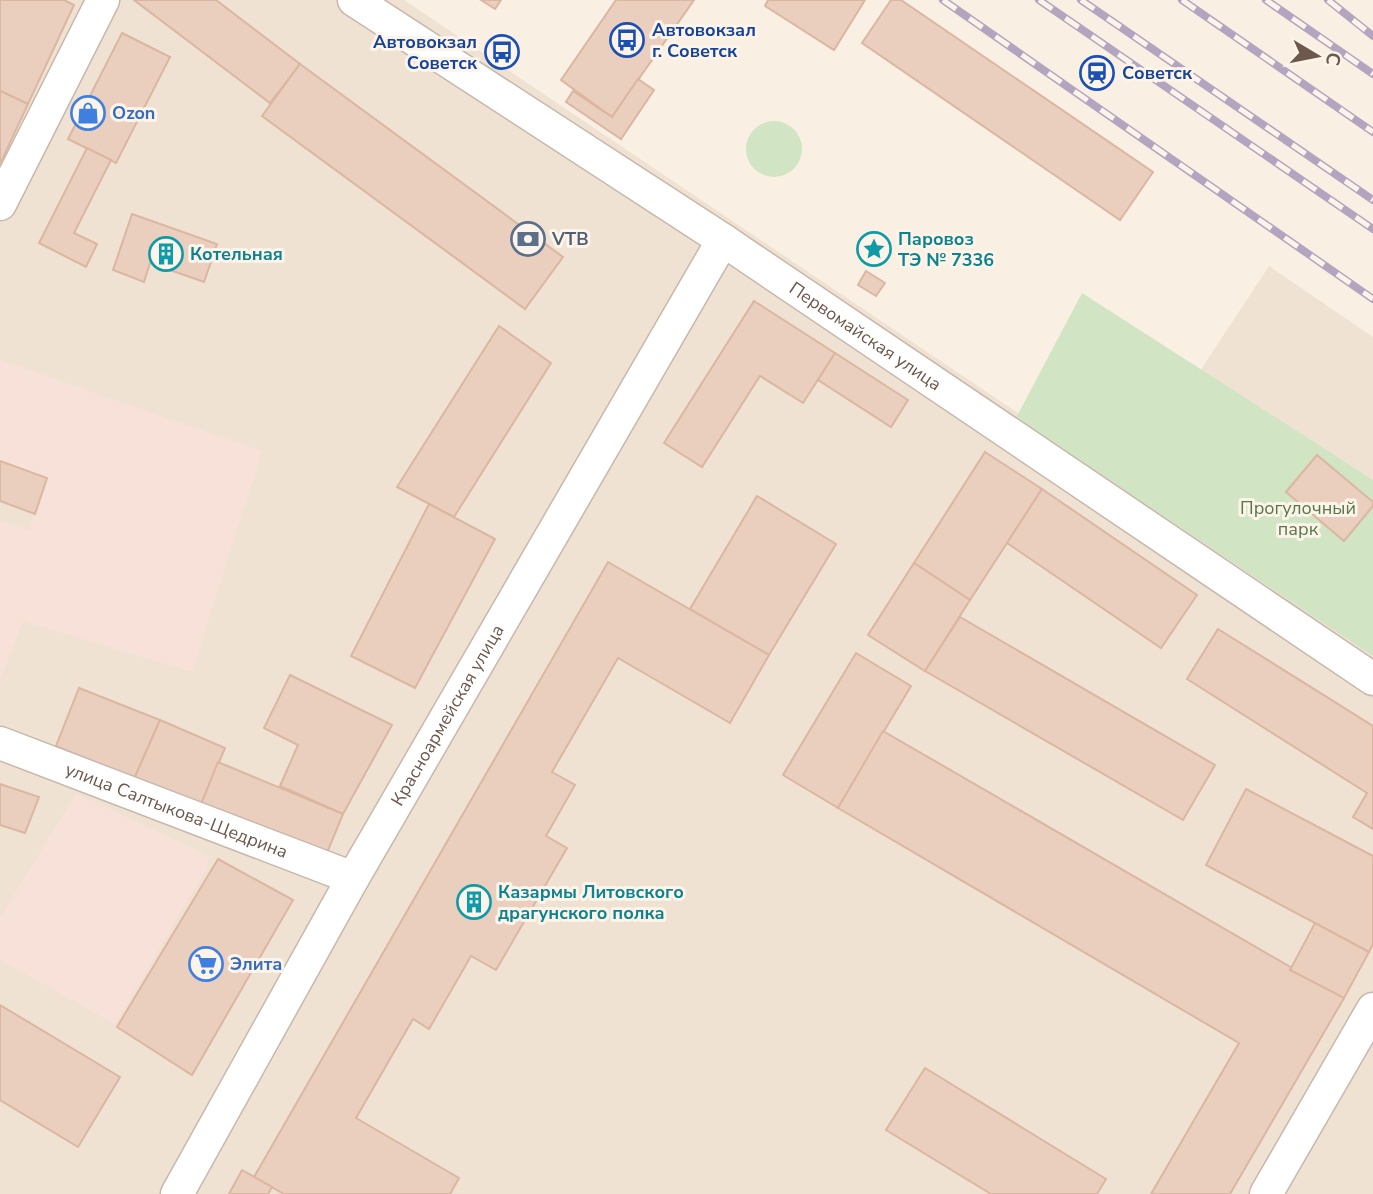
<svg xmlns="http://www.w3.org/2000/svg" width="1373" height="1194" font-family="'Nunito Sans',sans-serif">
  <rect width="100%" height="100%" fill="#f9f0e3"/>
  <path fill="#efe2d3" d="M0,0H404L1125,485L1269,266L1373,337V1194H0Z"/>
  <g fill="#f8e1d8">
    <path d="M0,360L262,451L192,672L23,621L0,681V521L29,530L47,478L0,461Z"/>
    <path d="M76,793L209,856L206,870L115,1024L0,960V918Z"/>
  </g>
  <g fill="#d1e4c4">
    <circle cx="774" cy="149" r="28"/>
    <path d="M1082,293L1373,480V656L1016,418Z"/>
  </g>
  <g fill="#ebcfbe" stroke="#dbb6a1" stroke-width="2">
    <path d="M64,0L74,5L28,104L0,91V0Z"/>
    <path d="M134,0H216L300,64L270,103Z"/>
    <path d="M481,0H501L495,9Z"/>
    <path d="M616,0H694L612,117L561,80Z"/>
    <path d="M768,0H865L834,50L765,6Z"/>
    <path d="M891,0H901L1153,172L1120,220L862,43Z"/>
    <path d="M122,33L170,57L116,163L68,139Z"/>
    <path d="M300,64L563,257L525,309L262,116Z"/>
    <path d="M638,79L654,90L621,139L566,102L573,91L612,117Z"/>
    <path d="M0,91L28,104L0,164Z"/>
    <path d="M87,148L111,160L74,233L97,244L86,267L39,243Z"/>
    <path d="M132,214L217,244L204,282L150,263L144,282L113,270Z"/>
    <path d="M866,271L885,283L876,296L858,285Z"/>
    <path d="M754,301L835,353L803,403L760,376L702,467L664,443Z"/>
    <path d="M499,326L551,363L454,517L397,487Z"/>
    <path d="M835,353L908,400L891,427L818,380Z"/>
    <path d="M985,452L1042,489L970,600L914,563Z"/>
    <path d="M1317,455L1373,502V506L1344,541L1286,492Z"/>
    <path d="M0,461L47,478L35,514L0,501Z"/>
    <path d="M1042,489L1197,595L1161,648L1007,543Z"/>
    <path d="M757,496L836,544L769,655L690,609Z"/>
    <path d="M429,504L495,539L415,688L351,656Z"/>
    <path d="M608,562L769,655L730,723L618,658L552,772L575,785L546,836L567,848L496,970L471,956L429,1029L413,1019L356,1118L459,1178L450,1194H284L254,1177Z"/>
    <path d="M914,563L970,600L925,671L868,635Z"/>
    <path d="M960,617L1215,765L1183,820L925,671Z"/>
    <path d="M1218,629L1373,726V829L1353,817L1367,793L1187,679Z"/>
    <path d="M856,653L911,686L838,808L783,775Z"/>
    <path d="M290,675L392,725L343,814L280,786L298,745L264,728Z"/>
    <path d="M79,688L160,720L134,779L56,746Z"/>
    <path d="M160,720L225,748L200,807L134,779Z"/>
    <path d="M883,731L1344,998L1230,1194H1151L1239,1043L838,808Z"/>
    <path d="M218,762L343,814L324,860L200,807Z"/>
    <path d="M0,784L39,797L25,833L0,825Z"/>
    <path d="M1246,789L1373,856V944L1369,952L1206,865Z"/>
    <path d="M218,859L293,900L192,1075L117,1027Z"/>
    <path d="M1315,923L1369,952L1344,998L1290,970Z"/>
    <path d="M0,1005L120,1077L78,1147L0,1100Z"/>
    <path d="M925,1068L1106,1179L1097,1194H991L886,1130Z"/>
    <path d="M242,1170L272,1187L268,1194H229Z"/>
  </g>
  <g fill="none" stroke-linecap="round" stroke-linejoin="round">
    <g stroke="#c8b8ab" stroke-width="35">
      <g id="minor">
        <path id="s1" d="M354,0L723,240L1373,679"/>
        <path d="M0,204L103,0"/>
        <path id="s2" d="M0,743L353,878"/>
        <path id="s3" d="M177,1194L353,878L723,240"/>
        <path d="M1266,1194L1373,1009"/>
      </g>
    </g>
    <use href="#minor" stroke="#fff" stroke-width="32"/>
    <g stroke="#b3a4c0" stroke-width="8">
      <g id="rail">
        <path d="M943,0L1373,299"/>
        <path d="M1039,0L1373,229"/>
        <path d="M1081,0L1373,200"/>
        <path d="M1182,0L1373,132"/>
        <path d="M1266,0L1373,74"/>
        <path d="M1328,0L1373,36"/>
      </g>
    </g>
    <use href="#rail" stroke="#fcf4e9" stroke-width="5" stroke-dasharray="16" stroke-linecap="butt"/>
  </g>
  <defs>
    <g id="bus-ring" transform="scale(1.75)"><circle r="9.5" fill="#fcf4e9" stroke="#1a4fb4" stroke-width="1.5"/><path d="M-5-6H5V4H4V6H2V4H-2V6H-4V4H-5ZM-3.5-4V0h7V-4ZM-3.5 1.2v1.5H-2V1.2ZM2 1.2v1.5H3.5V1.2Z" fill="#1a4fb4"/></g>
    <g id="station-ring" transform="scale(1.75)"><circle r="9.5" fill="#fcf4e9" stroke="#1a4fb4" stroke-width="1.5"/><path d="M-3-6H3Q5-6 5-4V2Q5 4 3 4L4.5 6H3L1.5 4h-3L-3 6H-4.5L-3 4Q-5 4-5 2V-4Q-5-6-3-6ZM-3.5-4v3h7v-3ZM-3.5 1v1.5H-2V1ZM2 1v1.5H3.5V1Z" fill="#1a4fb4"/></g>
    <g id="shop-ring" transform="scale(1.75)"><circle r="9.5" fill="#fcf4e9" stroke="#3f7fe0" stroke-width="1.5"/><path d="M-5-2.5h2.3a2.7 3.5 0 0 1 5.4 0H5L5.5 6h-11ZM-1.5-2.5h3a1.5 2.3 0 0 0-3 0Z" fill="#3f7fe0"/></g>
    <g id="bank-ring" transform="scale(1.75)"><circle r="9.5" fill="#fcf4e9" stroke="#5c6f8a" stroke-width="1.5"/><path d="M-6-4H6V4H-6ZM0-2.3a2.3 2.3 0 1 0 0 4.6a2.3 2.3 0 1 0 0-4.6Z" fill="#5c6f8a"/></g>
    <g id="sight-ring" transform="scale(1.75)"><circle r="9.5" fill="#fcf4e9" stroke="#0f9aa8" stroke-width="1.5"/><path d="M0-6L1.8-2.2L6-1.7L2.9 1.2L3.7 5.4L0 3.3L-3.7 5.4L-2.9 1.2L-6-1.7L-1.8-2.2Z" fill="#0f9aa8"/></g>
    <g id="building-ring" transform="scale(1.75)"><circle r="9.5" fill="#fcf4e9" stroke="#0f9aa8" stroke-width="1.5"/><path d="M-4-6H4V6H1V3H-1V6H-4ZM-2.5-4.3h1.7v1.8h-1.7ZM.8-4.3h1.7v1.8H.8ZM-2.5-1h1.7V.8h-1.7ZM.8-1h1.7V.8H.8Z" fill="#0f9aa8"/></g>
    <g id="supermarket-ring" transform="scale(1.75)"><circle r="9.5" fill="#fcf4e9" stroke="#3f7fe0" stroke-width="1.5"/><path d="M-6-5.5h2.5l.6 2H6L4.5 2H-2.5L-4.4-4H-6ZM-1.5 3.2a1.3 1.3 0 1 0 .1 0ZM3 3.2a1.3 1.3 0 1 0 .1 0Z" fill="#3f7fe0"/></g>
  </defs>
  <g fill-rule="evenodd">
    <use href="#bus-ring" x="627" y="40"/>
    <use href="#bus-ring" x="502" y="52"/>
    <use href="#station-ring" x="1097" y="73"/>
    <use href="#shop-ring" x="88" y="113"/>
    <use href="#bank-ring" x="528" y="239"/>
    <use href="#sight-ring" x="874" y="249"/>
    <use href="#building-ring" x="166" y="254"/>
    <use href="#building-ring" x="474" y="902"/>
    <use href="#supermarket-ring" x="206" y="964"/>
  </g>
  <g text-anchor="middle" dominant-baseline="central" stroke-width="6" stroke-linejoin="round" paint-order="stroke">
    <g font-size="18" font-weight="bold" fill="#164399" stroke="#fcf4e9" text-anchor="start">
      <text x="652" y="30">Автовокзал<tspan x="652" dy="21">г. Советск</tspan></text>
      <text x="477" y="42" text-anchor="end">Автовокзал<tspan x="477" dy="21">Советск</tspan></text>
      <text x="1122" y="73">Советск</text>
    </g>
    <g font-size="18" font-weight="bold" fill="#366cbe" stroke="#fcf4e9" text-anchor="start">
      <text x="112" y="113">Ozon</text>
      <text x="230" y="964">Элита</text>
    </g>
    <g font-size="18" font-weight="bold" fill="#4e5e75" stroke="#fcf4e9" text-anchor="start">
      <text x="552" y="239">VTB</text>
    </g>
    <g font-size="18" font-weight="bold" fill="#0d838f" stroke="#fcf4e9" text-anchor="start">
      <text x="898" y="239">Паровоз<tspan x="898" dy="21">ТЭ № 7336</tspan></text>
      <text x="190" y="254">Котельная</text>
      <text x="498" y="892">Казармы Литовского<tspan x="498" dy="21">драгунского полка</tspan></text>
    </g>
    <g font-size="18" fill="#6d584c" stroke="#fcf4e9">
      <text stroke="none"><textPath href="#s1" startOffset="612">Первомайская улица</textPath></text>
      <text stroke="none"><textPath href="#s3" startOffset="550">Красноармейская улица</textPath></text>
      <text stroke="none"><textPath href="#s2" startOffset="189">улица Салтыкова-Щедрина</textPath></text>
    </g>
    <g font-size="18" fill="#577849" stroke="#fcf4e9">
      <text x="1298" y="508">Прогулочный<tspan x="1298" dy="21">парк</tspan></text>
    </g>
  </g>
  <g transform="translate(1317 56) rotate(100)" stroke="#fcf4e9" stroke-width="5" paint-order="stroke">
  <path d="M0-5L12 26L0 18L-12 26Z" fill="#6d584c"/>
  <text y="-10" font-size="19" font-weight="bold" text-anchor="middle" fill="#6d584c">С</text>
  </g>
</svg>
